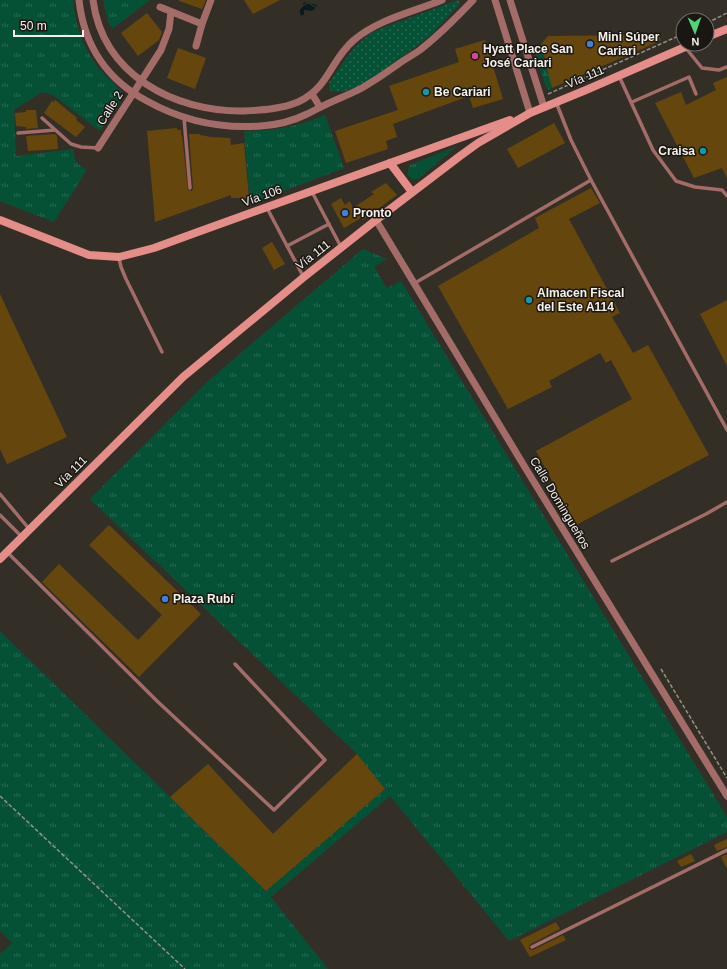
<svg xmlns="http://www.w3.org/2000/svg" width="727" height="969" font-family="Helvetica,sans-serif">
  <defs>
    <pattern id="grass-tufts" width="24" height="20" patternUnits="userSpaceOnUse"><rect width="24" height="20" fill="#045136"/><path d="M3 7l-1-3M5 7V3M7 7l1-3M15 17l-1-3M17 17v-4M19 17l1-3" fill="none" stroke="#296a53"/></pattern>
    <pattern id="wetland-marsh" width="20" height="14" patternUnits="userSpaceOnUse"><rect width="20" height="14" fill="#045136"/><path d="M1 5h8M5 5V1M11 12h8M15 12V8" fill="none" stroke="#296a53"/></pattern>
    <pattern id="garden-dots" width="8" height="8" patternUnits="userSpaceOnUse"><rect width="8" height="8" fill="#045136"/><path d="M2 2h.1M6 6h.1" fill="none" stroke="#296a53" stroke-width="1.8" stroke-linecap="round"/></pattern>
    <pattern id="water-waves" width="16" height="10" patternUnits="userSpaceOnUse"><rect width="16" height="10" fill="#0b1a1b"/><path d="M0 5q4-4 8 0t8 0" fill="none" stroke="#2f3c3c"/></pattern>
  </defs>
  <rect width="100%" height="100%" fill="#342f26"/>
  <g fill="url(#grass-tufts)">
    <path d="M0,0H73C76,29 84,51 103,73C109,80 118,86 122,93V96L121,100L100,131L53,95L42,92L14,110L16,156L74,149C73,161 77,164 87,170L54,222L0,201Z"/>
    <path d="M103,0H150L112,29L108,21Z"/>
    <path d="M325,115L344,168L250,204L244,131C272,131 300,126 325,115Z"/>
    <path d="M457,146L418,179H412L408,176V170L410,165Z"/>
    <path d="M363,249L387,259L374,267L387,288L401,281L727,817V832L509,941L390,796L271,897L328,969H0V954L12,943L0,931V631L266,891L385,789L357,754L90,499L208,381Z"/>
  </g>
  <path fill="url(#wetland-marsh)" d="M541,46L552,88L549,90L546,87L534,49Z"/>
  <path fill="url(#garden-dots)" d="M458,0L460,4L430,36L365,84L343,92H332L330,90L329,83C343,63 355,42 377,30Z"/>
  <path fill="url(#water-waves)" d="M304,2L317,5V7L312,11L304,10V16H302L300,14V9L302,8Z"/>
  <g fill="#65470e">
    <path d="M179,0H206L202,9L179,1Z"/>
    <path d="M244,0H280L253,14Z"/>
    <path d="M147,13L162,32L159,40L138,56L121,33Z"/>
    <path d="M660,35V41L552,88L541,44L548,36Z"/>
    <path d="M485,40L503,99L473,108L469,96L393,124L397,137L386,141L388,149L346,163L335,131L398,110L389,86L459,62L455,49Z"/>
    <path d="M178,48L206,58L195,89L167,78Z"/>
    <path d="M727,77V178L722,168L694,178L655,103L681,92L686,105L716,90L713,83Z"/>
    <path d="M55,100L77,118L76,120L85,127L76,137L44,113L52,101L54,102Z"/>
    <path d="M26,110H36L38,128L26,129V127L16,126L15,113L26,112Z"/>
    <path d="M554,123L565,143L518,168L507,149Z"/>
    <path d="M177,128V130H181V135H182L188,190L192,191L193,188L189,134H200V135L211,137L230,138L231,145L244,143L249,198H231V195L155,222L147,131Z"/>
    <path d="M55,134L57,136L58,149L28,151L26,136Z"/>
    <path d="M386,183L397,195L363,220L361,218L344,228L331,204L341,198L345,205L350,201L353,208L374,194L371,192Z"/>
    <path d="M591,188L600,203L569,219L620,313L612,317L633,353L648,345L709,455L576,525L536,451L632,399L611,360L606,363L600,353L549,381L552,387L508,409L438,286L539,228L535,218Z"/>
    <path d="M272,242L285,264L274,270L262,248Z"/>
    <path d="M0,294L67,437L7,464L0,449Z"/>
    <path d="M727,300V366L700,314Z"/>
    <path d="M109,525L201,614L139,677L42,582L59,564L138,640L162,615L89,545Z"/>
    <path d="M357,754L385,789L266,891L170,797L208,764L273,834Z"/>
    <path d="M727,839V847L717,851L714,845Z"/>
    <path d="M691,854L695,861L681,867L677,861Z"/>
    <path d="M727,854V869L721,857Z"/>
    <path d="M556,922L560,929L531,944L529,946V949L533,950L563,935L566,940L530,957L520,940Z"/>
  </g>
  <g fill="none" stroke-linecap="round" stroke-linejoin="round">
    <g stroke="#96928b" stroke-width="1.5" stroke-dasharray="4 2" stroke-linecap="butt">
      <path d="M707,23L727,13"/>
      <path d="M548,94L683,34"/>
      <path d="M661,669L727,778"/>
      <path d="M0,796L185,969"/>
    </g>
    <g stroke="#a46c68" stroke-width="3.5">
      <path d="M685,47L702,68L719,70L727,67"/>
      <path d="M619,76L653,150L676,181L695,187L722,190L727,196"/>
      <path d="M556,102L571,140L591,180L727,430"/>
      <path d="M632,102L689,77L696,94"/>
      <path d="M42,118L71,144L81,147L98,148"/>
      <path d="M184,118L190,188"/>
      <path d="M18,133L55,130"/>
      <path d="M312,192L341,247"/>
      <path d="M267,208L303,276"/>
      <path d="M287,246L329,224"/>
      <path d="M119,258L121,267L126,279L162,352"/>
      <path d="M415,283L591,180"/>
      <path d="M0,494L30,530"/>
      <path d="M0,515L22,537"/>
      <path d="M7,552L157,701L274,810L325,760L235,664"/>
      <path d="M612,561L706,514L727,502"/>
      <path d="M532,947L727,850"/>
    </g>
    <g stroke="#a46c68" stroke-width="7">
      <path d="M79,0C84,45 107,80 147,101C181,120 221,129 261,126C276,125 293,121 307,114C312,112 316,109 321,107C334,100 349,95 362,88C374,81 386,73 397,65C405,59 413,55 420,50C439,35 457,17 473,0"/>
      <path d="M93,0C103,75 174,112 244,111C263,110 281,109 298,102C330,87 330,60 354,40C379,19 413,12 442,0"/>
      <path d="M495,0L530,113"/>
      <path d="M510,0L544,107"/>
      <path d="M160,7L202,24"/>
      <path d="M196,46L202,24L211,0"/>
      <path d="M312,94L320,107"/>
      <path d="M98,148L161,50L169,29L171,12"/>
      <path d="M376,220L526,469L727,796"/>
    </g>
    <g stroke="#e58d88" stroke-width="8">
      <path d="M707,37L727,29"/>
      <path d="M390,163L412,192"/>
      <path d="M0,220L89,255L119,257L154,248L195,233L510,120"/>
      <path d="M0,559L183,377L304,277L376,220L460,156L478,143L530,113L586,90L692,44"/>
    </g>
  </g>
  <g fill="#3f7fe0" stroke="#1a1713" stroke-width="1.5">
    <circle cx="590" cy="44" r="4"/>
    <circle cx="345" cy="213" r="4"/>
    <circle cx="165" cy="599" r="4"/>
  </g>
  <circle fill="#d1479c" stroke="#1a1713" stroke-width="1.5" cx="475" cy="56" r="4"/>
  <g fill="#0f9aa8" stroke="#1a1713" stroke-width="1.5">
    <circle cx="426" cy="92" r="4"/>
    <circle cx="703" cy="151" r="4"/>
    <circle cx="529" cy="300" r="4"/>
  </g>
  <g text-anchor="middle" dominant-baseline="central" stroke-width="3" stroke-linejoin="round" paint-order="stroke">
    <g font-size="12" font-weight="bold" fill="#f5f2ec" stroke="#1a1713" text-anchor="start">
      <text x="598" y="37">Mini Súper<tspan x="598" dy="14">Cariari</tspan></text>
      <text x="483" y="49">Hyatt Place San<tspan x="483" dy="14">José Cariari</tspan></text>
      <text x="434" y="92">Be Cariari</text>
      <text x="695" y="151" text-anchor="end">Craisa</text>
      <text x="353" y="213">Pronto</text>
      <text x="537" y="293">Almacen Fiscal<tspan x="537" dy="14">del Este A114</tspan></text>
      <text x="173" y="599">Plaza Rubí</text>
    </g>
    <g font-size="12" fill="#f5f2ec" stroke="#1a1713">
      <text transform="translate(585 77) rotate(-23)">Vía 111</text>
      <text transform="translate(110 108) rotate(-58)">Calle 2</text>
      <text transform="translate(262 196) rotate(-20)">Vía 106</text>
      <text transform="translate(313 255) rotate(-38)">Vía 111</text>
      <text transform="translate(71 472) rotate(-45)">Vía 111</text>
      <text transform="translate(560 503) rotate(59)">Calle Domingueños</text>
    </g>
  </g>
  <g transform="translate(695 32) rotate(178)"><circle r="19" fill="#1a1713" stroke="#726f6a"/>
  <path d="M0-3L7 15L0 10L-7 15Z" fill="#4dd676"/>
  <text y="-6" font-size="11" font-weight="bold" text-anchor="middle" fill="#f5f2ec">N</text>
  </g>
  <path d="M14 30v6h69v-6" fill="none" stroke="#f5f2ec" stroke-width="2"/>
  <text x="20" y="30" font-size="12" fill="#f5f2ec" stroke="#1a1713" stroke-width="3" paint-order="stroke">50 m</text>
</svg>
